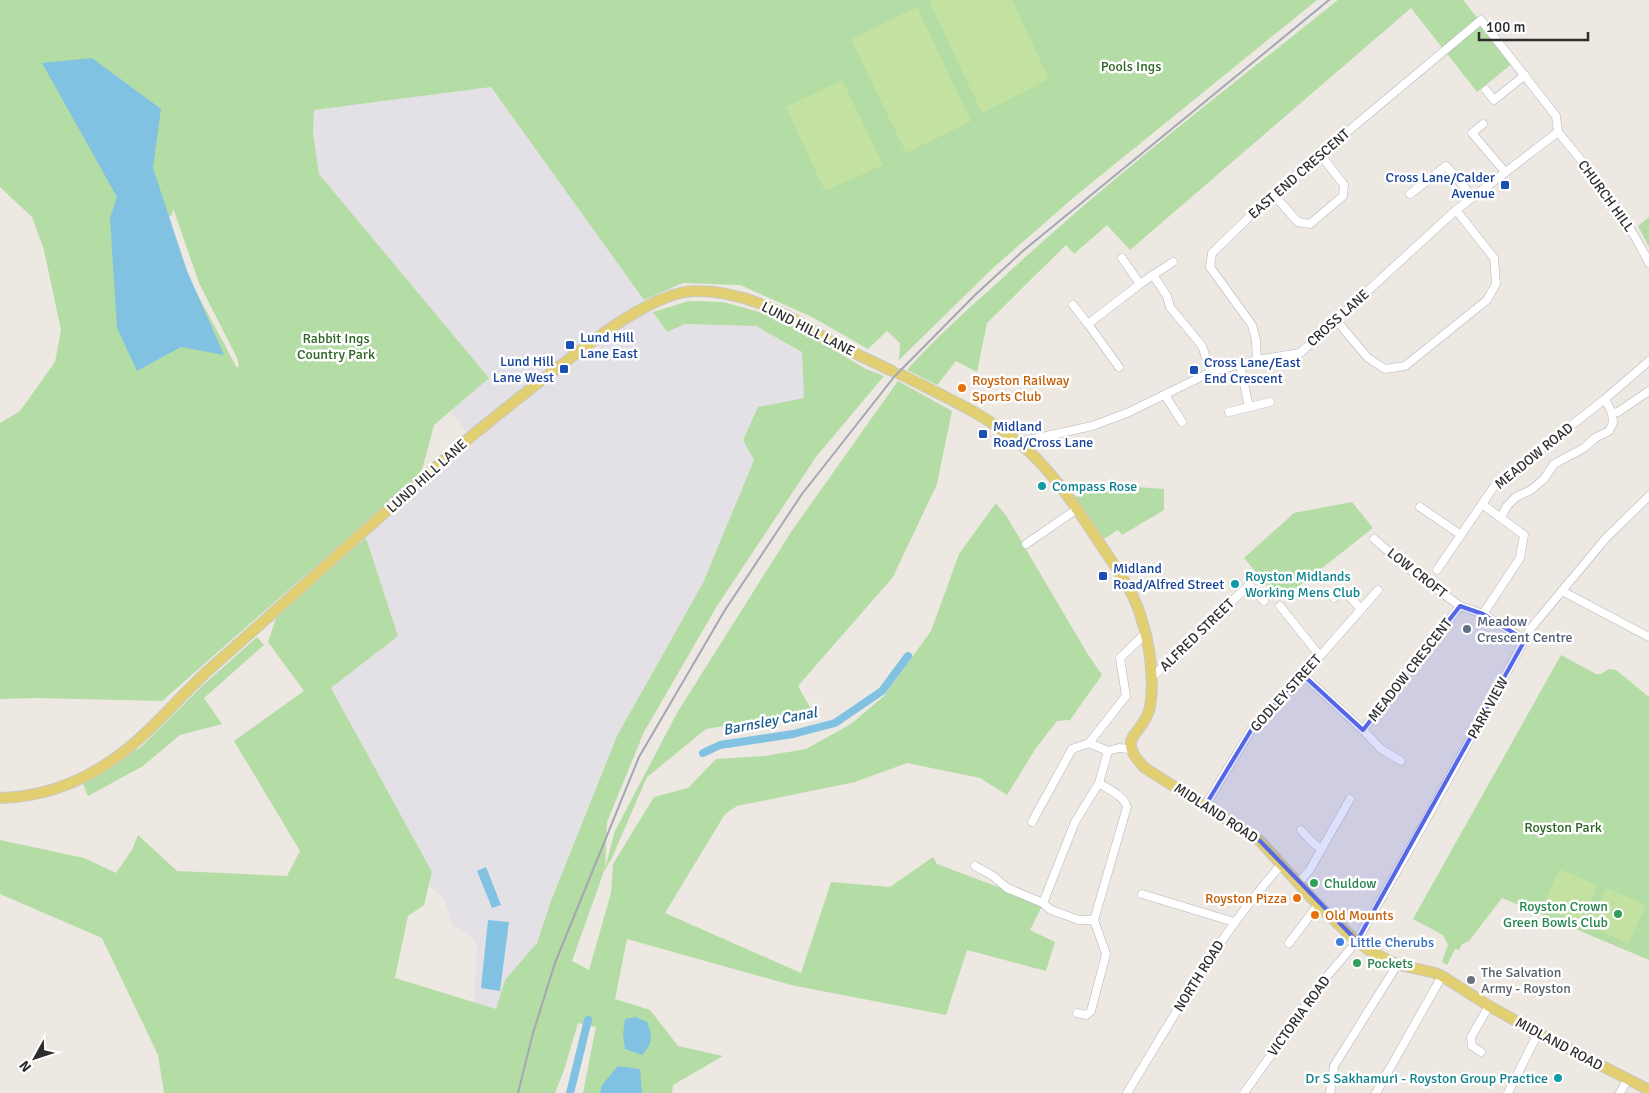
<svg xmlns="http://www.w3.org/2000/svg" width="1649" height="1093" font-family="Signika,sans-serif">
  <rect width="100%" height="100%" fill="#ede8e1"/>
  <path fill="#e3e1e6" d="M491,87L667,332L685,324L756,326L802,352L804,398L758,407L743,439L754,460L703,583L617,736L551,901L537,943L505,980L496,1009L474,1002L477,947L473,938L453,926L444,899L430,887L432,872L331,688L398,636L366,538L474,440L450,412L488,377L319,174L313,132L314,110Z"/>
  <g fill="#b4dca5" fill-rule="evenodd">
    <path d="M0,0H1317L1073,198L994,267L899,360L900,343L887,331L868,349L812,317L740,285L683,283L644,300L491,87L314,110L313,132L319,174L489,378L434,425L421,474L162,701L36,698L0,699V423L20,411L55,362L61,330L44,250L32,217L0,187ZM173,208L199,283L237,358L239,366L237,368L192,284L167,217L172,215Z"/>
    <path d="M1338,0H1463L1513,63L1477,92L1411,8L1130,250L1107,225L1074,254L1066,245L987,323L977,372L956,361L937,385L907,370C938,335 974,304 1008,273C1113,176 1227,89 1338,0Z"/>
    <path d="M1649,217V247L1638,226Z"/>
    <path d="M689,301L723,302L778,317L866,369L884,376L816,457L717,606L644,732L607,822L605,868L615,831L677,713L791,532L898,381L952,411L937,484L893,577L798,686L812,711L706,729L647,777L611,860L604,871L572,961L589,970L611,893L613,864L654,797L688,788L716,759L765,756L806,749L851,724L884,696L931,631L959,554L996,503L1007,517L1087,653L1102,675L1070,720L1057,721L1036,748L1007,795L980,778L907,763L855,782L737,806L725,814L665,913L801,973L831,882L890,887L933,857L937,864L1043,904L1030,930L1055,942L1046,971L967,950L946,1015L791,985L627,939L615,999L650,1010L678,1046L723,1056L673,1085L672,1093H583L596,1027L578,1023L564,1070L555,1093H164L158,1055L102,938L0,894V840L84,858L116,873L132,850L138,835L177,871L287,876L300,851L234,741L304,691L268,642L277,615L366,538L398,636L331,688L432,872L424,905L408,916L395,978L496,1009L505,980L537,943L551,901L617,736L703,583L754,460L743,440L758,407L804,398L802,352L756,326L685,324L667,332L653,312Z"/>
    <path d="M1106,486H1123L1164,489V510L1122,535L1118,530L1099,542L1071,500L1092,489Z"/>
    <path d="M1352,502L1373,528L1284,598L1279,599L1244,558L1294,513Z"/>
    <path d="M257,637L264,645L204,698L222,724L180,735L143,766L88,796L82,782L141,747L202,686Z"/>
    <path d="M1561,655L1596,674H1601L1609,669L1616,670L1649,697V960L1502,898L1469,941L1462,944L1459,950L1455,949L1447,965L1442,962L1448,945L1443,935L1413,919Z"/>
  </g>
  <g fill="#c3e2a2">
    <path d="M932,0H1012L1049,79L982,113L929,1Z"/>
    <path d="M917,7L971,121L906,153L851,39Z"/>
    <path d="M842,80L883,165L825,191L786,107Z"/>
    <path d="M1559,869L1597,885L1582,924L1543,908Z"/>
    <path d="M1606,888L1646,905L1629,944L1590,926Z"/>
  </g>
  <g fill="#81c2e2">
    <path d="M92,58L161,109L153,168L187,271L224,355L181,347L137,371L117,328L110,218L117,197L42,63Z"/>
    <path d="M486,867L501,905L492,908L477,871Z"/>
    <path d="M488,920L509,922L500,991L481,988Z"/>
    <path d="M636,1017L647,1022C653,1038 653,1043 642,1055L625,1049L623,1034L625,1019Z"/>
    <path d="M618,1066L640,1069L642,1093H600L602,1085Z"/>
  </g>
  <g fill="none" stroke-linecap="round" stroke-linejoin="round">
    <g stroke="#81c2e2" stroke-width="8">
      <path d="M703,753L720,745L793,734L835,723L882,691L908,656"/>
      <path d="M570,1093L588,1020"/>
    </g>
    <g stroke="#b5b6bf" stroke-width="9">
      <g id="minor">
        <path d="M1486,90L1494,100L1525,75"/>
        <path d="M1483,124L1472,133L1505,172"/>
        <path d="M1558,132C1592,173 1625,214 1649,263"/>
        <path d="M1273,194L1298,222L1310,224L1343,196L1344,185L1320,154"/>
        <path d="M1410,194L1446,166L1473,197"/>
        <path d="M1122,258L1140,284L1153,275L1167,296L1170,307L1202,346L1211,372"/>
        <path d="M1153,275L1173,262"/>
        <path d="M1073,305L1088,324L1119,367"/>
        <path d="M1336,320L1368,358L1385,369L1405,366L1487,300L1496,284L1494,258L1456,210"/>
        <path d="M1088,324L1140,284"/>
        <path d="M1257,360L1256,340L1252,325L1210,267L1212,253L1273,194L1481,20L1556,116L1558,132"/>
        <path d="M1240,365L1249,407"/>
        <path d="M1165,395L1182,422"/>
        <path d="M1229,412L1270,402"/>
        <path d="M1612,413L1618,412L1649,391"/>
        <path d="M1019,442L1092,426L1127,413L1211,372L1257,360L1300,353L1456,210L1558,132"/>
        <path d="M1482,504L1524,535L1520,558L1483,614"/>
        <path d="M1420,507L1461,535"/>
        <path d="M1501,517L1507,506L1516,497L1531,490L1544,479L1554,464L1584,448L1595,438L1609,431L1613,423L1612,413L1605,399"/>
        <path d="M1374,539L1409,569L1460,606"/>
        <path d="M1026,544L1077,509"/>
        <path d="M1437,570L1495,485L1605,399L1649,361"/>
        <path d="M1562,591L1649,637"/>
        <path d="M1334,598L1344,590L1361,609"/>
        <path d="M1280,606L1320,656"/>
        <path d="M1302,674L1363,730L1381,749L1401,761"/>
        <path d="M1151,678L1249,585L1264,601"/>
        <path d="M1363,730L1460,606L1483,614L1525,640"/>
        <path d="M1089,743L1126,696L1120,658L1146,633"/>
        <path d="M1205,806L1253,727L1320,656L1378,590"/>
        <path d="M1032,822L1072,749L1089,743L1108,751"/>
        <path d="M1301,830L1312,842L1321,849"/>
        <path d="M975,866L993,876L1007,888L1043,903L1051,910L1079,920H1094L1127,807C1124,796 1108,789 1099,783"/>
        <path d="M1298,883L1309,871L1350,799"/>
        <path d="M1142,894L1234,922"/>
        <path d="M1043,903L1075,822L1099,783L1108,751L1119,748L1130,749"/>
        <path d="M1289,943L1318,905"/>
        <path d="M1077,1013L1086,1015L1091,1011L1106,954L1094,920"/>
        <path d="M1481,1052L1472,1046L1471,1037L1489,1006"/>
        <path d="M1127,1093C1175,1015 1219,934 1281,865"/>
        <path d="M1244,1093L1324,980L1357,941L1422,827L1531,628L1606,538L1649,496"/>
        <path d="M1330,1093L1334,1066L1394,970L1396,964"/>
        <path d="M1376,1093L1442,976"/>
        <path d="M1508,1093L1538,1033"/>
        <path d="M1620,1093L1627,1080"/>
      </g>
    </g>
    <g stroke="#c8c8c8" stroke-width="12">
      <g id="major">
        <path d="M900,374C941,395 983,413 1018,442C1051,468 1078,510 1101,545C1110,559 1121,574 1129,589C1141,609 1150,646 1151,669C1152,680 1152,696 1150,707C1144,736 1113,736 1145,768L1260,841L1318,905L1350,935L1370,951L1396,964L1435,973L1442,976L1489,1006L1538,1033L1649,1090"/>
        <path d="M0,798C39,797 75,785 108,763C148,737 177,698 212,667C293,596 372,523 453,452C487,422 524,394 560,366C592,341 656,290 697,291C728,291 758,301 786,315C804,324 820,336 838,345C856,354 874,362 892,371"/>
      </g>
    </g>
    <use href="#minor" stroke="#fff" stroke-width="8"/>
    <use href="#major" stroke="#e1cf71" stroke-width="10"/>
    <path stroke="#a4a6b5" stroke-width="2" d="M518,1093L533,1033L555,963L639,757L725,610L802,494L894,377L975,295L1024,250L1329,0"/>
  </g>
  <path fill="#5566e6" fill-opacity="0.2" stroke="#5566e6" stroke-width="4" stroke-linejoin="round" d="M1460,606L1483,614L1525,640L1357,941L1260,841L1205,806L1253,727L1302,674L1363,730Z"/>
  <g fill="#1a4fb4" stroke="#fff" stroke-width="2">
    <rect x="1500" y="180" width="10" height="10" rx="2.5"/>
    <rect x="565" y="340" width="10" height="10" rx="2.5"/>
    <rect x="559" y="364" width="10" height="10" rx="2.5"/>
    <rect x="1189" y="365" width="10" height="10" rx="2.5"/>
    <rect x="978" y="429" width="10" height="10" rx="2.5"/>
    <rect x="1098" y="571" width="10" height="10" rx="2.5"/>
  </g>
  <g fill="#e8710a" stroke="#fff" stroke-width="2">
    <circle cx="962" cy="388" r="5"/>
    <circle cx="1297" cy="898" r="5"/>
    <circle cx="1315" cy="915" r="5"/>
  </g>
  <g fill="#0f9aa8" stroke="#fff" stroke-width="2">
    <circle cx="1042" cy="486" r="5"/>
    <circle cx="1235" cy="584" r="5"/>
    <circle cx="1558" cy="1078" r="5"/>
  </g>
  <circle fill="#5c6f8a" stroke="#fff" stroke-width="2" cx="1467" cy="629" r="5"/>
  <g fill="#2e9e5b" stroke="#fff" stroke-width="2">
    <circle cx="1314" cy="883" r="5"/>
    <circle cx="1618" cy="914" r="5"/>
    <circle cx="1357" cy="963" r="5"/>
  </g>
  <circle fill="#3f7fe0" stroke="#fff" stroke-width="2" cx="1340" cy="942" r="5"/>
  <circle fill="#6b7280" stroke="#fff" stroke-width="2" cx="1471" cy="980" r="5"/>
  <g text-anchor="middle" dominant-baseline="central" stroke-width="5" stroke-linejoin="round" paint-order="stroke">
    <g font-size="14" fill="#2d6324" stroke="#fff">
      <text x="1131" y="66">Pools Ings</text>
      <text x="336" y="338">Rabbit Ings<tspan x="336" dy="16">Country Park</tspan></text>
      <text x="1563" y="827">Royston Park</text>
    </g>
    <g font-size="14" fill="#2d2d2d" stroke="#fff">
      <text transform="translate(1299 174) rotate(-41)">EAST END CRESCENT</text>
      <text transform="translate(1606 196) rotate(54)">CHURCH HILL</text>
      <text transform="translate(1338 318) rotate(-42)">CROSS LANE</text>
      <text transform="translate(808 329) rotate(27)">LUND HILL LANE</text>
      <text transform="translate(1534 456) rotate(-39)">MEADOW ROAD</text>
      <text transform="translate(427 476) rotate(-42)">LUND HILL LANE</text>
      <text transform="translate(1417 573) rotate(38)">LOW CROFT</text>
      <text transform="translate(1197 635) rotate(-44)">ALFRED STREET</text>
      <text transform="translate(1410 670) rotate(-52)">MEADOW CRESCENT</text>
      <text transform="translate(1286 693) rotate(-48)">GODLEY STREET</text>
      <text transform="translate(1488 708) rotate(-61)">PARK VIEW</text>
      <text transform="translate(1216 813) rotate(33)">MIDLAND ROAD</text>
      <text transform="translate(1199 976) rotate(-58)">NORTH ROAD</text>
      <text transform="translate(1299 1016) rotate(-54)">VICTORIA ROAD</text>
      <text transform="translate(1559 1044) rotate(28)">MIDLAND ROAD</text>
    </g>
    <g font-size="14" fill="#164399" stroke="#fff" text-anchor="start">
      <text x="1495" y="177" text-anchor="end">Cross Lane/Calder<tspan x="1495" dy="16">Avenue</tspan></text>
      <text x="580" y="337">Lund Hill<tspan x="580" dy="16">Lane East</tspan></text>
      <text x="554" y="361" text-anchor="end">Lund Hill<tspan x="554" dy="16">Lane West</tspan></text>
      <text x="1204" y="362">Cross Lane/East<tspan x="1204" dy="16">End Crescent</tspan></text>
      <text x="993" y="426">Midland<tspan x="993" dy="16">Road/Cross Lane</tspan></text>
      <text x="1113" y="568">Midland<tspan x="1113" dy="16">Road/Alfred Street</tspan></text>
    </g>
    <g font-size="14" fill="#c56008" stroke="#fff" text-anchor="start">
      <text x="972" y="380">Royston Railway<tspan x="972" dy="16">Sports Club</tspan></text>
      <text x="1287" y="898" text-anchor="end">Royston Pizza</text>
      <text x="1325" y="915">Old Mounts</text>
    </g>
    <g font-size="14" fill="#0d838f" stroke="#fff" text-anchor="start">
      <text x="1052" y="486">Compass Rose</text>
      <text x="1245" y="576">Royston Midlands<tspan x="1245" dy="16">Working Mens Club</tspan></text>
      <text x="1548" y="1078" text-anchor="end">Dr S Sakhamuri - Royston Group Practice</text>
    </g>
    <g font-size="14" fill="#4e5e75" stroke="#fff" text-anchor="start">
      <text x="1477" y="621">Meadow<tspan x="1477" dy="16">Crescent Centre</tspan></text>
    </g>
    <g font-size="14" fill="#27864d" stroke="#fff" text-anchor="start">
      <text x="1324" y="883">Chuldow</text>
      <text x="1608" y="906" text-anchor="end">Royston Crown<tspan x="1608" dy="16">Green Bowls Club</tspan></text>
      <text x="1367" y="963">Pockets</text>
    </g>
    <g font-size="14" fill="#366cbe" stroke="#fff" text-anchor="start">
      <text x="1350" y="942">Little Cherubs</text>
    </g>
    <g font-size="14" fill="#5b616d" stroke="#fff" text-anchor="start">
      <text x="1481" y="972">The Salvation<tspan x="1481" dy="16">Army - Royston</tspan></text>
    </g>
    <g font-size="15" font-style="italic" fill="#1e6190" stroke="#fff">
      <text transform="translate(770 721) rotate(-11)">Barnsley Canal</text>
    </g>
  </g>
  <g transform="translate(35 1058) rotate(230)" stroke="#ffffff" stroke-width="4" paint-order="stroke">
  <path d="M0-4L9 19L0 12L-9 19Z" fill="#2d2d2d"/>
  <text y="-8" font-size="14" font-weight="bold" text-anchor="middle" fill="#2d2d2d">N</text>
  </g>
  <path d="M1479 32v8h109v-8" fill="none" stroke="#2d2d2d" stroke-width="2.5"/>
  <text x="1486" y="32" font-size="15" fill="#2d2d2d" stroke="#ffffff" stroke-width="4" paint-order="stroke">100 m</text>
</svg>
